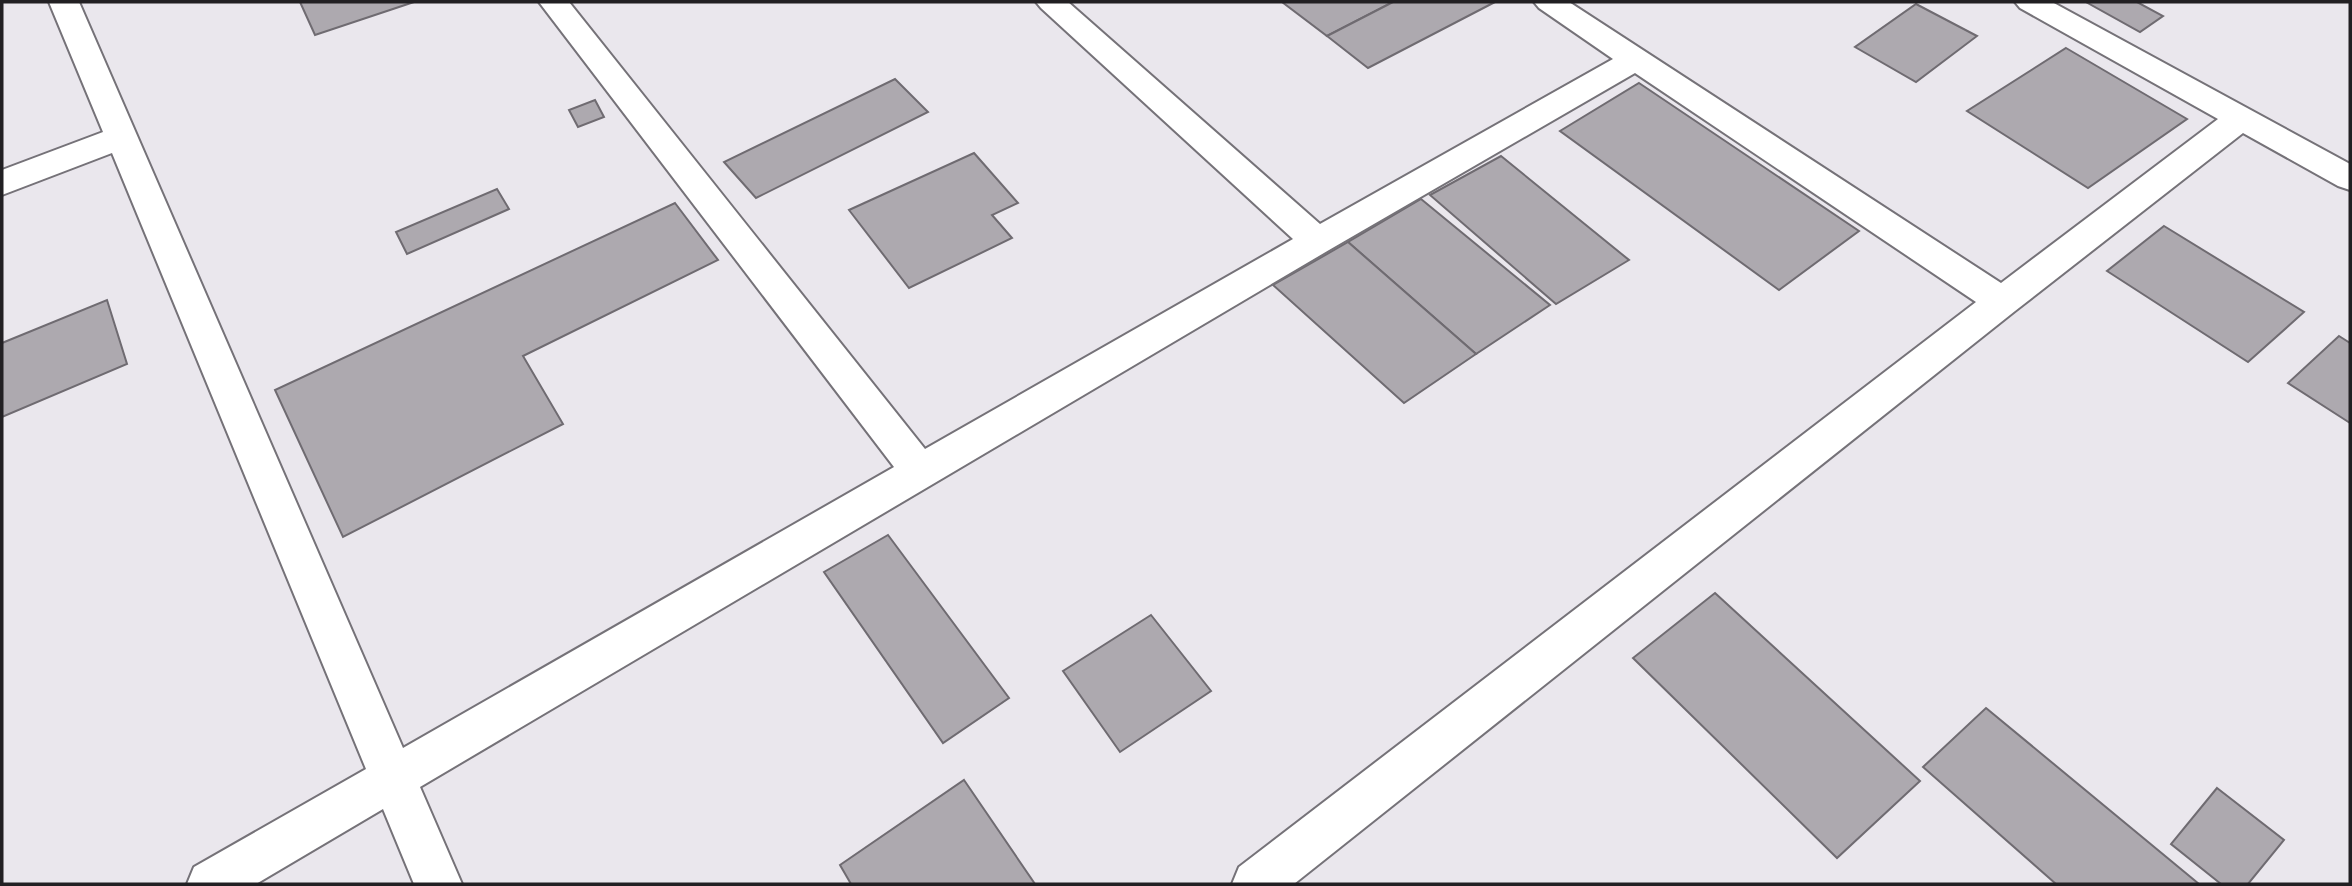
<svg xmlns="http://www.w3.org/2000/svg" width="2352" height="886" font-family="Overpass,sans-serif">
  <rect width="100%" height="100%" fill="#eae7ed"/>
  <g fill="#ada9af" stroke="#6f6b71" stroke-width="2">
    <path d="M300,2H414L315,35Z"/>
    <path d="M1282,2H1393L1327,36Z"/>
    <path d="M1393,2H1495L1368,68L1327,36Z"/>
    <path d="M2086,2H2137L2163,16L2140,32Z"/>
    <path d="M1916,4L1977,36L1916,82L1855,47Z"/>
    <path d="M2066,48L2187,119L2088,188L1967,111Z"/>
    <path d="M895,79L928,112L756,198L724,162Z"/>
    <path d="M1639,83L1859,231L1779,290L1560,131Z"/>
    <path d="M595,100L604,117L578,127L569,110Z"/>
    <path d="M974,153L1018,203L992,215L1012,238L909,288L849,210Z"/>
    <path d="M1501,156L1629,260L1556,304L1430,195Z"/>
    <path d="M497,189L509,209L407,254L396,232Z"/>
    <path d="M1421,199L1550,305L1476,354L1348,242Z"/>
    <path d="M675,203L718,260L523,356L563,424L343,537L275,390Z"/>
    <path d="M2164,226L2304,312L2248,362L2107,271Z"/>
    <path d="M1348,242L1476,354L1404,403L1273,285Z"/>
    <path d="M107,300L127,364L2,417V343Z"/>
    <path d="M2339,336L2350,343V423L2288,383Z"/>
    <path d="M888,535L1009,698L943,743L824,572Z"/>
    <path d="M1715,593L1920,781L1837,858L1633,658Z"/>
    <path d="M1151,615L1211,691L1120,752L1063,671Z"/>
    <path d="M1986,708L2199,884H2056L1923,767Z"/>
    <path d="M964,780L1035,884H851L840,865Z"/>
    <path d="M2217,788L2284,840L2248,884H2221L2171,844Z"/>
  </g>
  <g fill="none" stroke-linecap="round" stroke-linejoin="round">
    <g stroke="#757278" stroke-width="4">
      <path id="street" d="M49,2H79L403,748L894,467L539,2H569L925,449L1293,239L1041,8L1036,2H1068L1320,224L1613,59L1539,8L1534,2H1569L2001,283L2218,119L2020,8L2015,2H2052L2350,164V190L2338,186L2243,133L2015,311L1294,884H1232L1239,867L1976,302L1635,73L1329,250L420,787L462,884H414L383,809L256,884H187L194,867L366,769L112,153L2,195V170L103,132Z"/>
    </g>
    <use href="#street" fill="#fff" fill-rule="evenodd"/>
  </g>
  <rect width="2352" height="886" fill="none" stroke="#222023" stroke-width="7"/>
</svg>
